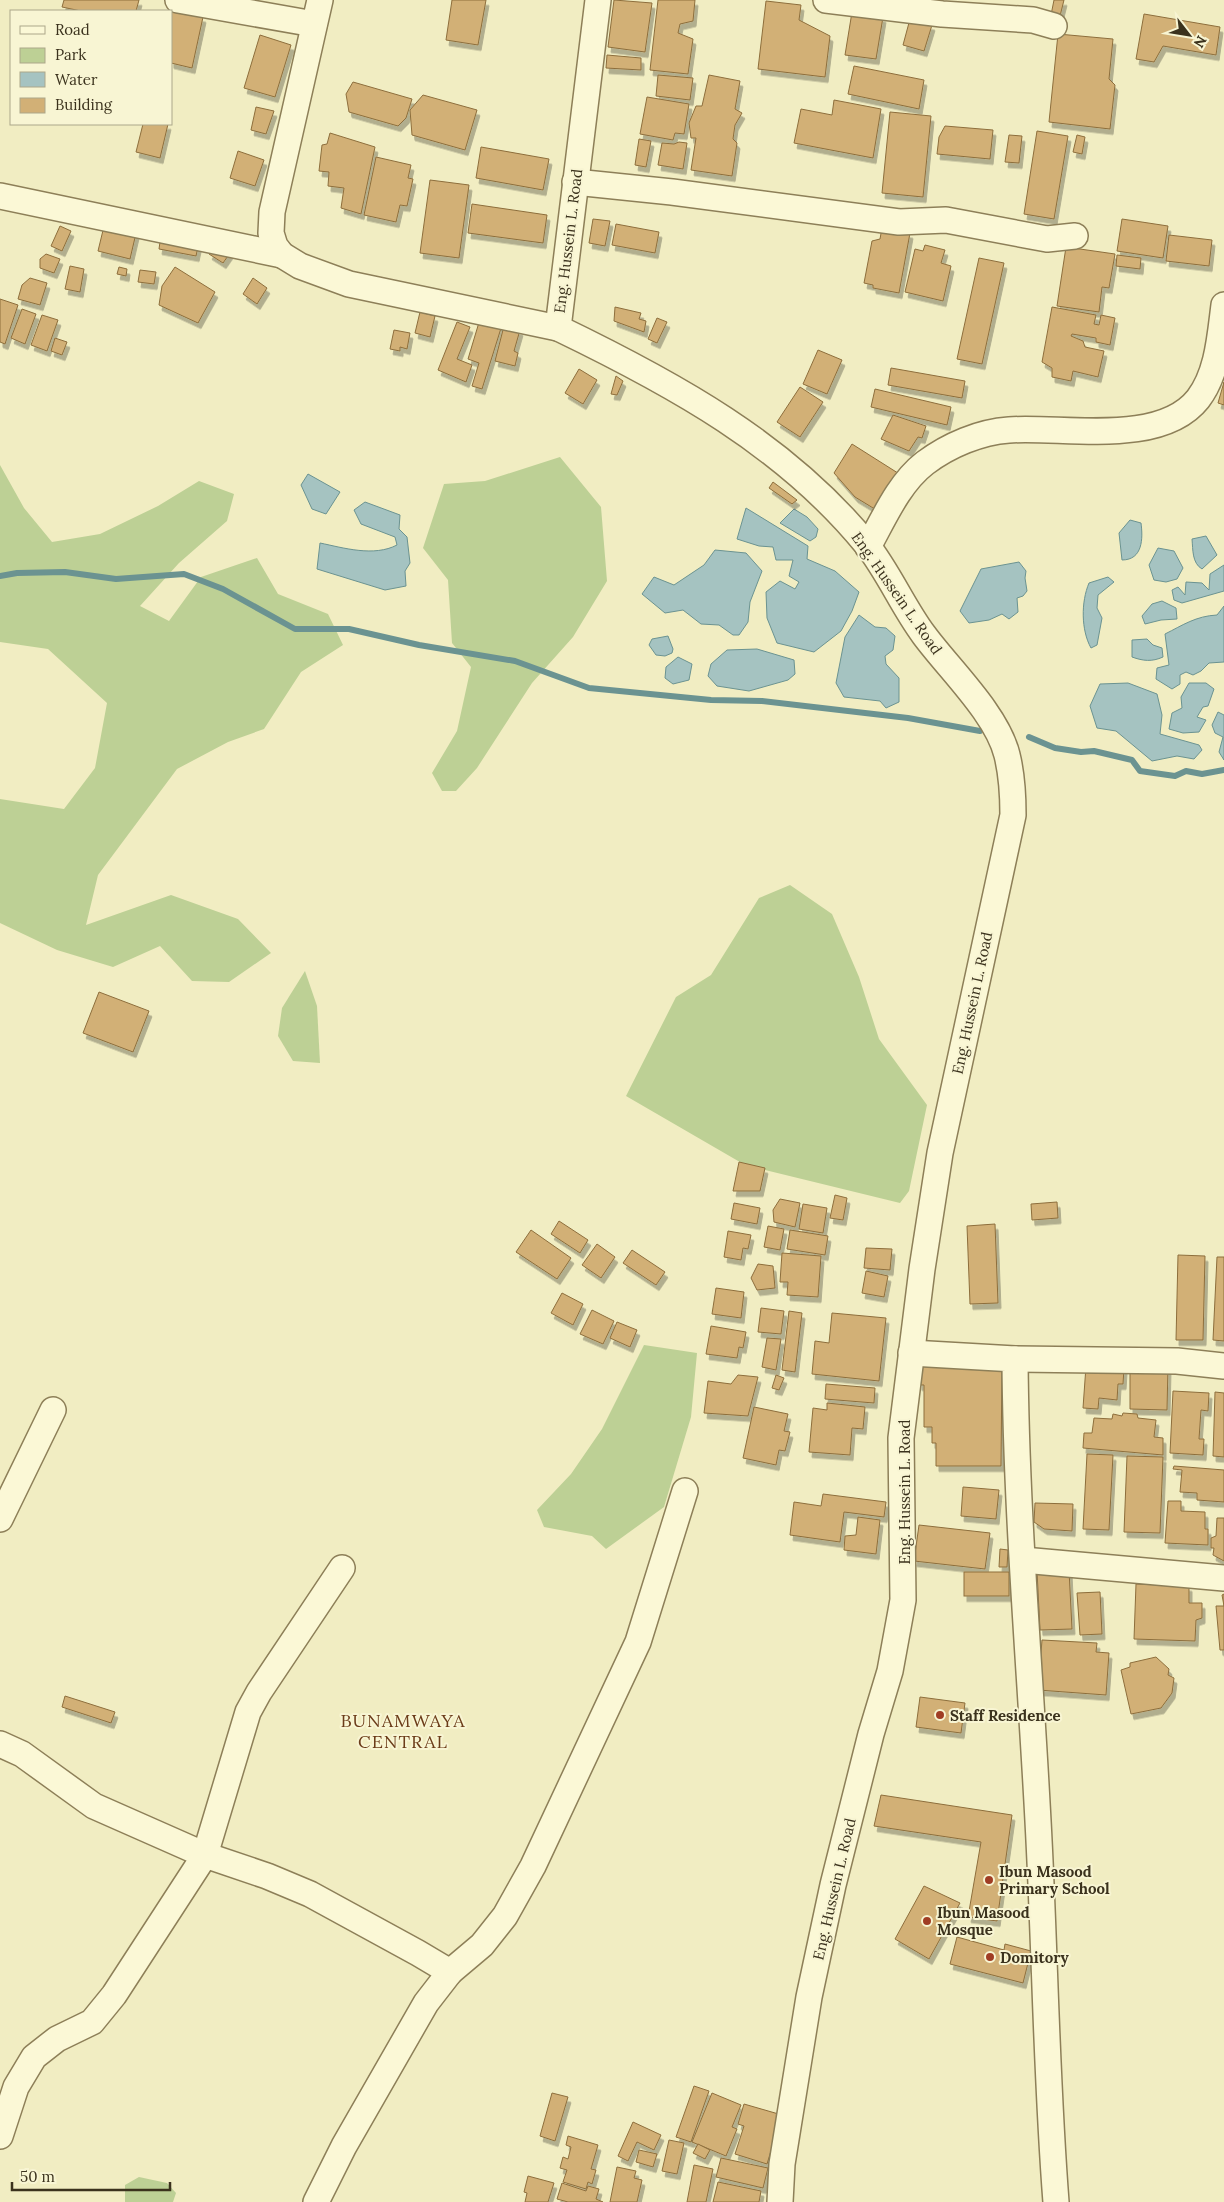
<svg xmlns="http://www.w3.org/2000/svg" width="1224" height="2202" font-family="Lora,serif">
  <defs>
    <filter id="shadow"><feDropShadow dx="3" dy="5.5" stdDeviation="0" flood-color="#0004"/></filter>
  </defs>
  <rect width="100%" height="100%" fill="#f1edc2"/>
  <g fill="#bdd095">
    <path d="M560,457L601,507L607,581L573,637L532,683L477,768L456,791H442L432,773L457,731L471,667L452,643L448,580L423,548L444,484L485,481Z"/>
    <path d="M0,465L24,508L52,542L100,534L158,506L199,481L234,494L227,521L179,563L140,606L169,621L201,577L257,558L278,594L328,614L343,645L301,672L264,729L228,742L177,769L98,875L86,925L171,895L238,919L271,953L229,982L192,981L160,946L113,967L57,950L0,923V799L64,809L95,768L107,703L48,649L0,642Z"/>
    <path d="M790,885L832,914L859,977L879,1039L927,1105L909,1191L900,1203L745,1165L626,1096L676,997L711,975L759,898Z"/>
    <path d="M305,971L317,1006L320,1063L293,1061L278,1036L282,1008Z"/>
    <path d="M644,1345L697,1353L691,1417L664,1507L606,1549L592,1536L544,1527L537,1510L571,1474L602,1429Z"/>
    <path d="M139,2177L167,2183L176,2193L173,2202H125V2185Z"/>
  </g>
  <g fill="#a5c3c1" stroke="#6b9391">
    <path d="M308,474L340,492L326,514L312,509L301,485Z"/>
    <path d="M365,502L400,515L399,529L407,537L410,563L405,571L406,586L385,590L317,569L320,543C344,548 374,557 397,545L395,537L361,524L354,510Z"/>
    <path d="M746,508L808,546L807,559L835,571L859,592L852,611L841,631L814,652L777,643L767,618L766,592L780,581L795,589L799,582L789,576L793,560H776L773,547L759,546L737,539Z"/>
    <path d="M794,509L807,517L818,529L816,537L810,541L780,523Z"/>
    <path d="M1130,520L1141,523C1143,538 1143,560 1122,560L1119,533Z"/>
    <path d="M1206,536L1217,555L1202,569C1192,563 1193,550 1192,539Z"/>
    <path d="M1158,548L1174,551L1183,568L1177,579L1166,582L1154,580L1149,565Z"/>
    <path d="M715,550L746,553L762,571L750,602L748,622L739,635H733L719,625L701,624L683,610L665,613L642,594L654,577L674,585L704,565Z"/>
    <path d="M1019,562L1026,571L1025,578L1027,591L1023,596L1017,598L1018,612L1009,619L1002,614L989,620L969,623L960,611L981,569Z"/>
    <path d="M1224,565V591L1182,603L1174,600L1172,590L1178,587L1185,595L1186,582L1202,583L1209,590L1210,574Z"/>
    <path d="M1108,577L1114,582L1098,595L1097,608L1102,618L1097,645L1091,648C1081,630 1081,602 1089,583Z"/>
    <path d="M1162,601L1176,608L1177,619L1161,620L1145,624L1142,616L1152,604Z"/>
    <path d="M1224,606V662L1209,663L1201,671L1193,675L1186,672L1180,675V684L1172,689L1156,679L1157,668L1169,665L1165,634C1183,625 1196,616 1217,615Z"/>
    <path d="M859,615L875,627L886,628L895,636L893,650L885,656L886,664L899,678V702L886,708L880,701L844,697L836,683L845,637Z"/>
    <path d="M668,636L673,649L672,653L665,656L656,655L649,645L652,639Z"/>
    <path d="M1147,639L1153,645L1162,648L1163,657C1152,662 1143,661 1132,657V640Z"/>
    <path d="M757,649L794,660L795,674L788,680L749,691L717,686L708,676L711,664L727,650Z"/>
    <path d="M678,657L692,664L689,680L673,684L665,678L666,667Z"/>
    <path d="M1128,683L1157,694L1162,715L1160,734L1199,745L1202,750L1194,759L1177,756L1152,761L1116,731L1097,728L1090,706L1100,684Z"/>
    <path d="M1189,683H1206L1214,689L1208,706L1203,707L1197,717L1206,720L1199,732L1183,733L1169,729L1172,713L1182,708L1181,697Z"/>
    <path d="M1218,712L1224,715V760L1219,752L1223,737L1215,733L1212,725Z"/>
  </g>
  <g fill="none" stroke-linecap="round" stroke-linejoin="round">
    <g stroke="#6b9391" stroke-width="6">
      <path d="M0,576L17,573L65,572L116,579L184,574L223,589L295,629H349L419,645L515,661L589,688L711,700L762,701L908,718L980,731"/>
      <path d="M1029,737L1055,748L1081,752L1094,751L1132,760L1140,771L1175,776L1186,771L1202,774L1224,770"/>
    </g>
  </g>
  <g fill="#d2b076" stroke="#8d6e3c" filter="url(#shadow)">
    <path d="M64,0H139L136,11H81L62,7Z"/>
    <path d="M452,0H486L478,45L446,40Z"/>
    <path d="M614,0L652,3L645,52L608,47Z"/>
    <path d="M658,0H695L693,21L680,24L678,33L693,39L688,74L650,70Z"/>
    <path d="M1054,0H1064L1060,16L1051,15Z"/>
    <path d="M766,1L801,5L799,20L830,36L825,77L758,69Z"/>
    <path d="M170,10L203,17L192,68L171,63Z"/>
    <path d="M852,12L883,17L876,59L845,55Z"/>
    <path d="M1144,14L1220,27L1216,55L1163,46L1154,62L1136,59Z"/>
    <path d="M910,19L932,25L924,51L903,45Z"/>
    <path d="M1058,34L1113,39L1109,79L1115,85L1110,129L1049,122Z"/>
    <path d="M260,35L291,45L275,97L244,88Z"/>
    <path d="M607,55L641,58V70L606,68Z"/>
    <path d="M854,66L924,80L919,109L848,94Z"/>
    <path d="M658,75L693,78L690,100L656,96Z"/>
    <path d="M709,75L740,81L735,109L742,113L735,125L733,139L737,143L732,176L691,170L696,138H691L689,123L696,106H702Z"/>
    <path d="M353,82L412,99L406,118L398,126L349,112L346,94Z"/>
    <path d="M423,95L477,110L465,150L412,135L410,110Z"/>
    <path d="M647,97L689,104L684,134L675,133L673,140L640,134Z"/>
    <path d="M834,100L881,109L873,158L794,143L801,109L832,115Z"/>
    <path d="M256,107L274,111L266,134L251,130Z"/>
    <path d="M890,112L931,116L923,197L882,193Z"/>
    <path d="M143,124H168L160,158L136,152Z"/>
    <path d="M945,126L993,130L990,159L937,154L939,137Z"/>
    <path d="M1037,131L1068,136L1054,219L1024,214Z"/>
    <path d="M330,133L375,147L361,214L341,208L344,188L328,186L329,172L319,171L322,145L327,144Z"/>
    <path d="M1009,135L1022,136L1019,163L1005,162Z"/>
    <path d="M1077,135L1085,137L1082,154L1073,152Z"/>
    <path d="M639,139L651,141L646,167L635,165Z"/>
    <path d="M679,142L687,143L683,169L658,165L662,143L674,144Z"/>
    <path d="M481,147L549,159L543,190L476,178Z"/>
    <path d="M238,151L264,160L255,186L230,178Z"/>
    <path d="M376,157L411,165L408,178L413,179L407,206L400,205L396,222L364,215Z"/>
    <path d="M430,180L469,185L459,258L420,253Z"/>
    <path d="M472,204L547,215L543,243L468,233Z"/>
    <path d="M593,219L610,221L605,246L589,243Z"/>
    <path d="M1122,219L1168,226L1163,258L1117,251Z"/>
    <path d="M105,222L137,229L130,259L98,251Z"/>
    <path d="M616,224L659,232L655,253L612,245Z"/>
    <path d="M60,226L71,231L62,251L51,246Z"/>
    <path d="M882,228L910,233L899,293L873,288V285L864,283L872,241L880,239Z"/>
    <path d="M161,235L199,242L196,256L159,249Z"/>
    <path d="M1169,235L1212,240L1209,266L1166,261Z"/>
    <path d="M215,244L230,253L223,263L209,254Z"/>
    <path d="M925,245L945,250L941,263L951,266L943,301L905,292L915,249L923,251Z"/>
    <path d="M1066,247L1115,254L1109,288L1102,287L1099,312L1057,306Z"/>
    <path d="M46,254L60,259L54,273L40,268V259Z"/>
    <path d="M1117,255L1141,258L1140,269L1116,266Z"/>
    <path d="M979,258L1004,263L982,364L957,359Z"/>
    <path d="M70,266L84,269L80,292L65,289Z"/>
    <path d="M119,267L127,269L126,276L117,274Z"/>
    <path d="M175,267L215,292L198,323L159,305L162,286Z"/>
    <path d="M140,270L156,272L154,284L138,282Z"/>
    <path d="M30,278L47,283L40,305L18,299L22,285Z"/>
    <path d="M253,278L267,288L257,304L243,294Z"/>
    <path d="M0,299L18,305L5,344L0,342Z"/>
    <path d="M615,307L641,313L639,319L646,321L644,332L614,321Z"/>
    <path d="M1052,307L1096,315L1094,324L1099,325L1101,315L1115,318L1110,345L1096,342V338L1072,334L1071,336L1083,341L1085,347L1104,351L1098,377L1073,371L1071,381L1052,377V368L1042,362Z"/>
    <path d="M22,309L36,314L25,344L11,338Z"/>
    <path d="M420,312L435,316L430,337L415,333Z"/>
    <path d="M42,315L58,320L47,351L31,345Z"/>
    <path d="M657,318L667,322L657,343L648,339Z"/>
    <path d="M480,319L502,325L482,389L472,386L479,363L468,359Z"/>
    <path d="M457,322L470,327L457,359L472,365L466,382L438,370Z"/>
    <path d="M504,326L520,330L514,351L518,353L515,366L495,361Z"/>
    <path d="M394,330L410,333L407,349L400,347V351L390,349Z"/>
    <path d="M55,338L67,342L62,355L51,351Z"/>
    <path d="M818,350L842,360L827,394L803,384Z"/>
    <path d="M891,368L965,381L962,398L888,385Z"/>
    <path d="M579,369L597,380L583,404L565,393Z"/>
    <path d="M616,376L623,381L617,395L611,394Z"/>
    <path d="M1224,382V405L1218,403Z"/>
    <path d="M800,387L823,402L800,437L777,422Z"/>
    <path d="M875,389L951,407L947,425L871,407Z"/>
    <path d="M893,415L926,426L922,438L918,437L909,451L881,439Z"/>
    <path d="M852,444L901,475L878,511L855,497L834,473Z"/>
    <path d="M773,482L797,500L792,504L769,488Z"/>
    <path d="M99,992L149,1011L133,1052L83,1033Z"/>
    <path d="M739,1162L765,1168L760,1191H733Z"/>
    <path d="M835,1195L847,1198L843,1220L830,1218Z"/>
    <path d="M780,1199L800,1203L795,1227L774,1222L773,1210Z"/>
    <path d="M1057,1202L1058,1218L1032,1220L1031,1204Z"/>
    <path d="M734,1203L760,1208L757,1224L731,1219Z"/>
    <path d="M803,1204L827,1208L823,1233L799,1229Z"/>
    <path d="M559,1221L588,1240L580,1253L551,1234Z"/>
    <path d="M995,1224L998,1303L970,1304L967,1226Z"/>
    <path d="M768,1226L784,1229L780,1250L764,1247Z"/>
    <path d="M531,1230L571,1258L557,1279L516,1252Z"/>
    <path d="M790,1230L828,1236L825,1255L787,1249Z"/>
    <path d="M728,1231L751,1235L748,1249L743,1248L741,1260L724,1257Z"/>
    <path d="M597,1244L615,1257L601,1278L582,1265Z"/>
    <path d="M866,1248L892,1249L890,1270L864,1268Z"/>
    <path d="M632,1250L665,1272L656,1285L623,1263Z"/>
    <path d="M782,1253L821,1256L818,1297L787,1295L788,1282H780Z"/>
    <path d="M1178,1255L1205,1256L1203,1340H1176Z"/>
    <path d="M1217,1257H1224V1341L1213,1340Z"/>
    <path d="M758,1264L773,1266L775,1288L757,1290L751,1278Z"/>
    <path d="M866,1271L888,1276L884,1297L862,1293Z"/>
    <path d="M716,1288L744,1292L741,1318L712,1314Z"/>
    <path d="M562,1293L583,1304L573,1325L551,1313Z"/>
    <path d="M761,1308L784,1311L781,1334L758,1332Z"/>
    <path d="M592,1310L614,1321L603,1344L580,1334Z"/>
    <path d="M789,1311L802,1313L795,1372L782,1370Z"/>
    <path d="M832,1313L886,1318L879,1381L812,1374L815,1341L829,1343Z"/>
    <path d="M617,1322L637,1330L630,1347L610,1338Z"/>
    <path d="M711,1326L746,1332L743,1348L739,1347L737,1358L706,1354Z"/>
    <path d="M767,1338L781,1339L776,1370L762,1367Z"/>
    <path d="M1002,1359L1001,1466H936V1443H932V1427H924V1385H919L920,1360Z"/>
    <path d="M1130,1365L1168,1366L1167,1410L1130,1409Z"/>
    <path d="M1086,1366L1124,1368L1123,1384H1118L1117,1400L1099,1398L1098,1409L1083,1408Z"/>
    <path d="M738,1375L758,1377L748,1416L704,1413L708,1381L731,1384Z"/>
    <path d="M776,1375L784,1378L779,1390L772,1388Z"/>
    <path d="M826,1384L875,1388L874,1403L825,1399Z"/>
    <path d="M1173,1391L1209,1393L1208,1411L1201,1410L1199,1439H1204L1203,1455L1170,1453Z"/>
    <path d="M1215,1392L1224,1393V1457L1213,1456Z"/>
    <path d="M827,1403L865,1407L863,1429L852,1428L850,1455L809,1452L813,1408L827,1410Z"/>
    <path d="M754,1407L788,1414L784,1431L790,1432L785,1451L779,1450L776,1465L743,1458Z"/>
    <path d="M1123,1413L1137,1414L1138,1418L1156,1420L1154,1437L1163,1438V1455L1083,1448L1084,1433H1092L1094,1418L1112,1419L1113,1414L1122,1416Z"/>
    <path d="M1087,1454L1113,1455L1109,1530L1083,1529Z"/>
    <path d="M1127,1456L1163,1457L1160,1533L1124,1532Z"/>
    <path d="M1174,1466L1224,1470V1502L1197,1500V1493L1180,1492L1182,1470L1173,1469Z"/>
    <path d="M963,1487L999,1490L996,1519L961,1516Z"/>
    <path d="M823,1494L886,1502L884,1517L844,1512L840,1542L790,1535L794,1502L821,1506Z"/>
    <path d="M1168,1501H1181V1511L1205,1512V1529H1208V1545L1165,1543Z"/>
    <path d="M1035,1503L1073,1504L1072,1531L1044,1529L1034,1522Z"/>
    <path d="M858,1517L880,1520L876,1554L844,1550L845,1536L856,1535Z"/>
    <path d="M1217,1518H1224V1561L1213,1555L1214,1548H1211V1538L1216,1536Z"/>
    <path d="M919,1525L990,1533L985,1569L914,1561Z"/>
    <path d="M1000,1549L1008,1550L1007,1567H999Z"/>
    <path d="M1069,1570L1072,1629L1040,1630L1037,1571Z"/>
    <rect x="964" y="1572" width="45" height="24"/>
    <path d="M1136,1584L1189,1586V1603H1202V1618L1196,1620L1195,1641L1134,1639Z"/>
    <path d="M1100,1592L1102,1634L1080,1635L1077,1593Z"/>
    <path d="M1224,1594V1650H1220L1216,1606H1224L1222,1595Z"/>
    <path d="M1042,1640L1097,1643L1096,1652L1109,1653L1106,1695L1038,1690Z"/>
    <path d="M1156,1657L1169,1669L1168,1675L1174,1678L1172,1693L1161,1708L1131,1714L1121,1670L1130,1667V1663Z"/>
    <path d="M65,1696L115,1712L111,1723L62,1707Z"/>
    <path d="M920,1697L965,1703L961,1733L916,1727Z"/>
    <path d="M881,1795L1012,1815L997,1921L968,1917L981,1842L874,1826Z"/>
    <path d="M924,1886L960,1903L929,1959L895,1939Z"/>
    <path d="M957,1937L1004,1950L1005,1944L1031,1951L1023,1983L950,1964Z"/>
    <path d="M694,2086L709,2091L691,2142L676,2137Z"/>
    <path d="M552,2093L568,2097L555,2141L540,2136Z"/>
    <path d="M712,2093L741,2105L732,2127L737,2129L726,2156L692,2142Z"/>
    <path d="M744,2104L782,2115L767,2164L735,2154L744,2126L738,2124Z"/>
    <path d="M633,2122L661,2135L654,2150L637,2142L628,2161L618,2156Z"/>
    <path d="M568,2136L598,2145L591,2169L596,2170L592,2184L588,2182L586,2189L563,2182L567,2170L560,2168L563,2157L568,2159L571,2147L566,2145Z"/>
    <path d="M669,2140L684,2143L677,2174L662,2171Z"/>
    <path d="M698,2144L710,2150L705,2159L693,2153Z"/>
    <path d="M639,2150L657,2154L653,2167L636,2162Z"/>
    <path d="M721,2158L768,2168L763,2188L716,2177Z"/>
    <path d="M694,2165L713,2169L706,2202H687Z"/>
    <path d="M617,2167L636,2171L634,2178L642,2180L637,2202H610Z"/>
    <path d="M528,2176L554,2183L548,2202H525L527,2193L524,2192Z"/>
    <path d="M718,2182L761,2191L759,2202H713Z"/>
    <path d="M562,2183L586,2191L588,2186L599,2189L596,2199L603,2202H568L557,2199Z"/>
  </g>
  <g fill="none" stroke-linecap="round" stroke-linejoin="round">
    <g stroke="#8d7f58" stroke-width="28">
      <g id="street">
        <path d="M178,0L314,24"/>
        <path d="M320,0L272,212L271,233L275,246L282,255L300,266L349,284L558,328"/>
        <path d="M598,0L558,328C672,383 786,445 867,545C889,573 903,607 924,635C949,669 997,714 1007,755C1012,775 1013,795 1013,815L940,1153L922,1269L901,1438L903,1600L890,1671L871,1734L833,1885L809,1997L782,2164L780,2202"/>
        <path d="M826,0L942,14L1033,20L1054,26"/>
        <path d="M575,182L672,192L899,222L946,220L1047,239L1075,236"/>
        <path d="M0,196L282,255"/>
        <path d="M868,547C884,518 899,483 925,463C949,445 980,432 1009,430C1063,426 1160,447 1198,399C1218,373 1220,336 1224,305"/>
        <path d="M911,1353L1015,1359C1016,1513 1030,1667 1038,1821C1045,1948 1046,2075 1056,2202"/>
        <path d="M1015,1359L1177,1361L1224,1366"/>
        <path d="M0,1519L53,1410"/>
        <path d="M1023,1560L1224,1578"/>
        <path d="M0,1744L22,1754L94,1806L205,1855L267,1876L310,1894L418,1953L450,1972"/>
        <path d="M0,2136L16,2087L34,2057L57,2039L92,2022L114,1995L205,1855L248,1712L259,1692L342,1568"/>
        <path d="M316,2202L344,2146L426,2003L450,1972L482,1945L505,1916L533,1866L638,1642L685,1491"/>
      </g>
    </g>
    <use href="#street" stroke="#fbf8d6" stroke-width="25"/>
  </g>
  <g fill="#a03d24" stroke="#f8f5d3" stroke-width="2">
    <circle cx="940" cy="1715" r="5"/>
    <circle cx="989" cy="1880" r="5"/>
    <circle cx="927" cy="1921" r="5"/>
    <circle cx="990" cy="1957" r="5"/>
  </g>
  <g text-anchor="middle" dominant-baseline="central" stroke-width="4" stroke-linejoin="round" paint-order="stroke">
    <g font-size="15" fill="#3b321d" stroke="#f8f5d3">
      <text transform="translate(568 241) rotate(-83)">Eng. Hussein L. Road</text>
      <text transform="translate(897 593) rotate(55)">Eng. Hussein L. Road</text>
      <text transform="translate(972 1003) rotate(-78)">Eng. Hussein L. Road</text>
      <text transform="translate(904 1492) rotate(-90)">Eng. Hussein L. Road</text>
      <text transform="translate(834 1889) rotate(-77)">Eng. Hussein L. Road</text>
    </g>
    <g font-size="15" font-weight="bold" fill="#3b321d" stroke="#f8f5d3" text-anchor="start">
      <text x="950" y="1715">Staff Residence</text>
      <text x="999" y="1871">Ibun Masood<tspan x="999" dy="17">Primary School</tspan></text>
      <text x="937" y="1912">Ibun Masood<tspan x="937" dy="17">Mosque</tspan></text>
      <text x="1000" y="1957">Domitory</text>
    </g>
    <g font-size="18" letter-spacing="1" fill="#6b3c19" stroke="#f8f5d3">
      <text x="403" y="1720">BUNAMWAYA<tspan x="403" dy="21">CENTRAL</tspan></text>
    </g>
  </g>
  <rect x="10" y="10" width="162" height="115" fill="#f8f5d3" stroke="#aca78a"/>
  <rect x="20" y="26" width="25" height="8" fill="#fbf8d6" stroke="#aca78a"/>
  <text x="55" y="35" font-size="15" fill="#3b321d">Road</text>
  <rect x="20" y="48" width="25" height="15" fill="#bdd095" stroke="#aca78a"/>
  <text x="55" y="60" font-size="15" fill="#3b321d">Park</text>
  <rect x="20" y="72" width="25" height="15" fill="#a5c3c1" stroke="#aca78a"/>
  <text x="55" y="85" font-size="15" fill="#3b321d">Water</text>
  <rect x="20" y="98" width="25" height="15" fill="#d2b076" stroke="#aca78a"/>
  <text x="55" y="110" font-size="15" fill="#3b321d">Building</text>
  <g transform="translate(1189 35) rotate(121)" stroke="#f8f5d3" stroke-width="4" paint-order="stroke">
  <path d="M0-4L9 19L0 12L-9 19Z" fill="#3b321d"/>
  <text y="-8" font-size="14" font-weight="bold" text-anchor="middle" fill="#3b321d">N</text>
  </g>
  <path d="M12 2182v8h158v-8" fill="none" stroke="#3b321d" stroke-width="2.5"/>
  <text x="20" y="2182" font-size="15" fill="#3b321d" stroke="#f8f5d3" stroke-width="4" paint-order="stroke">50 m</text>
</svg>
